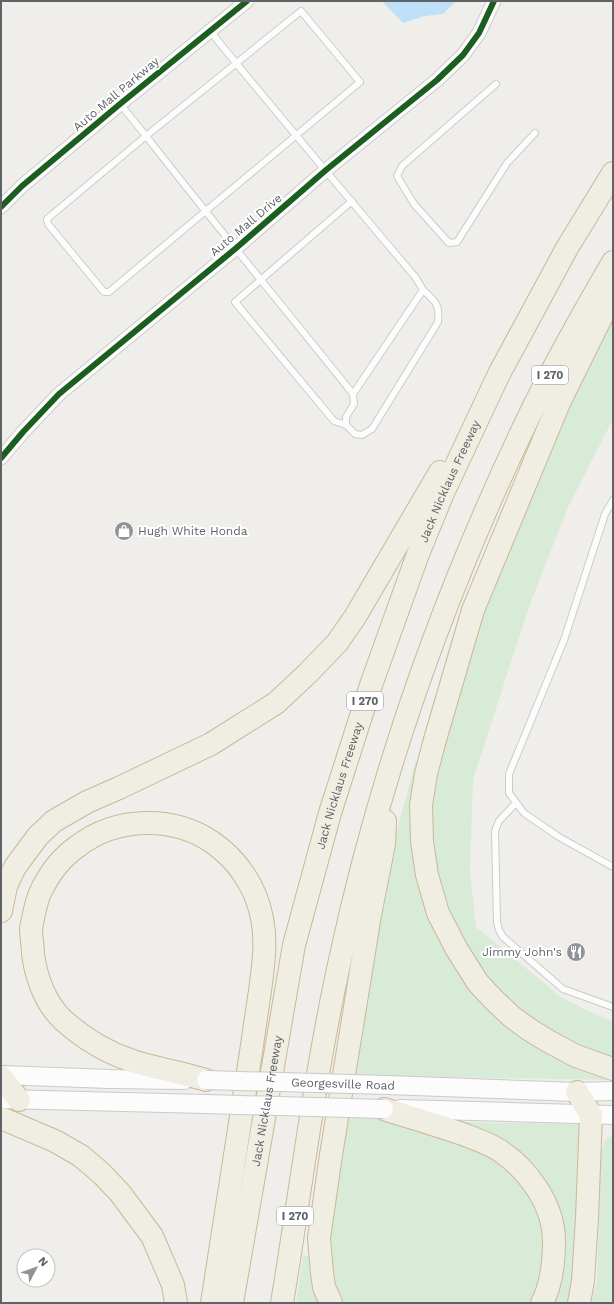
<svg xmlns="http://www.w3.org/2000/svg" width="614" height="1304" font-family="'Work Sans',sans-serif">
  <rect width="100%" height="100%" fill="#efeeea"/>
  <g fill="#d8ebd6">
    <path d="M613,313V419L568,507L530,604L473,779L470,872L476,927L562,998L601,1017L613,1021V1060L571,1045L514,1010L464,952L432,866L430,784L469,644L508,538Z"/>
    <path d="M416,760L419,862L485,999L612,1075V1080L391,1076L352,1074L391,852Z"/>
    <path d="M344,1117L385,1119L465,1141L514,1170L539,1209L547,1239L545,1269L533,1303H342L332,1286L326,1246Z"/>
    <path d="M454,1122L579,1124L576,1265L569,1303H547L554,1211Z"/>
    <path d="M613,1135V1303H590L593,1296L597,1282L601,1153L605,1140Z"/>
    <path d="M303,1255L312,1257L325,1303H296Z"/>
  </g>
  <path fill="#bfe0f9" d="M382,1H456L443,14L425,16L403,23Z"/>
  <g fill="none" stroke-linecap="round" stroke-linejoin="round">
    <g stroke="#cbcccc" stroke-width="8">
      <g id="service">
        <path d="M496,84L402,166L397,176L414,204L449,243L457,242L507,163L535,133"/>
        <path d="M120,104L146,136L47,219L48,224L104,292H109L116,286C197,218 279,150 360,82L301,11L146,136C214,223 284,308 353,394L423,290L416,278C347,196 277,114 210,31"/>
        <path d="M353,394L354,404L346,417V425L355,434L362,435L372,429L438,322C440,304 435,301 423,290"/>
        <path d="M346,425L334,421L235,302L352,201"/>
        <path d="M613,500L605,514L564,640L509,774V793L524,813L559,837L613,867"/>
        <path d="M516,803L499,821L495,831L497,922L499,930L503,937L563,989L613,1007"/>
      </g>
    </g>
    <g stroke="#cbcccc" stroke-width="15">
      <g id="minor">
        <path d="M1,207L22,186L120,104L247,1"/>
        <path d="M1,458L23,432L59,394L235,249L326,170L437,80L463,55L479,33L494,1"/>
      </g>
    </g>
    <g stroke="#cacacb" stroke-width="20">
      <g id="secondary">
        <path d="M1,1075L110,1079L184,1080"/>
        <path d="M387,1085L577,1092L613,1091"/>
        <path d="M1,1099L206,1104"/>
        <path d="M400,1109L613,1115"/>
      </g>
    </g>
    <g stroke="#c8b996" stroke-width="24">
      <g id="motorway">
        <path d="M613,293L559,403L473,610L434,743L426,774L421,805L422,841L427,875L438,913L456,948L478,983L494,1000L512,1017L530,1030L548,1041L576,1056L613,1069"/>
        <path d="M1,911L6,886L15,867L38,836L54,821L87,802L119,788L211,744L276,703L307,674L337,643L355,617L440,472"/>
        <path d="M1,1077L19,1100"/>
        <path d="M206,1080C189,1075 171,1071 154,1067C146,1065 138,1063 130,1060C106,1052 82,1037 63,1020C45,1003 36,977 33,954C33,946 31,937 31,929C33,919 36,900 41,891C49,874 62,857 78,846C116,817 172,815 212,842C238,860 256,887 262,918C267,944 263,966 260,991C256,1016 253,1040 249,1065C237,1144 224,1224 212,1303"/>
        <path d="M577,1092L591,1115L587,1218L583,1281L579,1303"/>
        <path d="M384,1109C412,1118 440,1126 468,1136C480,1141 493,1145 503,1153C518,1163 528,1175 538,1190C548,1206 554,1222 554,1241C554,1263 552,1284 542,1303"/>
        <path d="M1,1118L55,1141L81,1156L101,1173L120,1193L152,1236L173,1285L176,1303"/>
        <path id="s1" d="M232,1303L294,945L330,813L371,685L418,554L443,493L499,374L567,248L613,173"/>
        <path d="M282,1303C301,1188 315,1073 340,960C381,769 448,583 533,408C558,358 585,310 613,262"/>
        <path d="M331,1303L324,1287L322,1273L319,1238L331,1155L370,915L384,844L385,821"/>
      </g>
    </g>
    <use href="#service" stroke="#fdfcfc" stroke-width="6"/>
    <use href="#minor" stroke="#fdfcfc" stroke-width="13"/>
    <use href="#secondary" stroke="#fdfcfc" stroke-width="18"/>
    <use href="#motorway" stroke="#f0ede3" stroke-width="22"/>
    <g stroke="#cacacb" stroke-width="20" stroke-linecap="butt">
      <g id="secondary-bridge">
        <path d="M206,1080L387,1085"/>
        <path d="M206,1104L384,1109"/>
      </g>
    </g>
    <use href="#secondary-bridge" stroke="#fdfcfc" stroke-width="18"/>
    <g stroke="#fff" stroke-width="8">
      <g id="cycleway">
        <path d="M1,207L22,186L120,104L247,1"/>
        <path d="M1,458L23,432L59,394L235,249L326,170L437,80L463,55L479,33L494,1"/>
      </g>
    </g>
    <use href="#cycleway" stroke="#1b5e20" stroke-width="6"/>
  </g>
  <defs>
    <g id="shop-disc" transform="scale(1)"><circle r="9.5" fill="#919496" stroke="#fff"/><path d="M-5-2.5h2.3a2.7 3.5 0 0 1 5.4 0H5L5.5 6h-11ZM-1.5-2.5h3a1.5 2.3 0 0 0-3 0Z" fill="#fff"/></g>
    <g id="restaurant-disc" transform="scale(1)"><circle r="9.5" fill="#919496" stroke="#fff"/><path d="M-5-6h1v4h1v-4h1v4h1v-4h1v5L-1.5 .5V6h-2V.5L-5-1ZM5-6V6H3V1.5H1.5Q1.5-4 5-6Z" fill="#fff"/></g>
  </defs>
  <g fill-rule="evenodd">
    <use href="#shop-disc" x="124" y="531"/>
    <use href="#restaurant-disc" x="576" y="952"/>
  </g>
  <g text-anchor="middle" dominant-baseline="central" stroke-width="4" stroke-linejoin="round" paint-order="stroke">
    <g fill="#fff" stroke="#8f9295" stroke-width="1">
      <rect x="532" y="366" width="36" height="18" rx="3"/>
      <rect x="347" y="692" width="36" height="18" rx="3"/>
      <rect x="277" y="1207" width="36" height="18" rx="3"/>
    </g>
    <g font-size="11" font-weight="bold" fill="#5f6368">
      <text x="550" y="375">I 270</text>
      <text x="365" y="701">I 270</text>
      <text x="295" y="1216">I 270</text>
    </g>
    <g font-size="12" fill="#5f6368" stroke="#fff">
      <text transform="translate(116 94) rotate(-40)">Auto Mall Parkway</text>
      <text transform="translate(246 225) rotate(-40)">Auto Mall Drive</text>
      <text stroke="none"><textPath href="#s1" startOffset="853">Jack Nicklaus Freeway</textPath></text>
      <text stroke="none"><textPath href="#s1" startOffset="529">Jack Nicklaus Freeway</textPath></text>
      <text transform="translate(343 1084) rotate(2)">Georgesville Road</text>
      <text stroke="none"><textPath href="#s1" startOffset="205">Jack Nicklaus Freeway</textPath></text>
    </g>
    <g font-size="12" fill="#5f6368" stroke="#fff" text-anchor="start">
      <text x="138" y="531">Hugh White Honda</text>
      <text x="562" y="952" text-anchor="end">Jimmy John's</text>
    </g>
  </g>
  <rect width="614" height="1304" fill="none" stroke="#5f6368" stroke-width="4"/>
  <g transform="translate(36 1268) rotate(49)"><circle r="19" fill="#ffffff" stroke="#bfc1c3"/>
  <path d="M0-3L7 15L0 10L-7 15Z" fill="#919496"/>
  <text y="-6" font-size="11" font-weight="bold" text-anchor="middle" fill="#5f6368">N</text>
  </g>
</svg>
